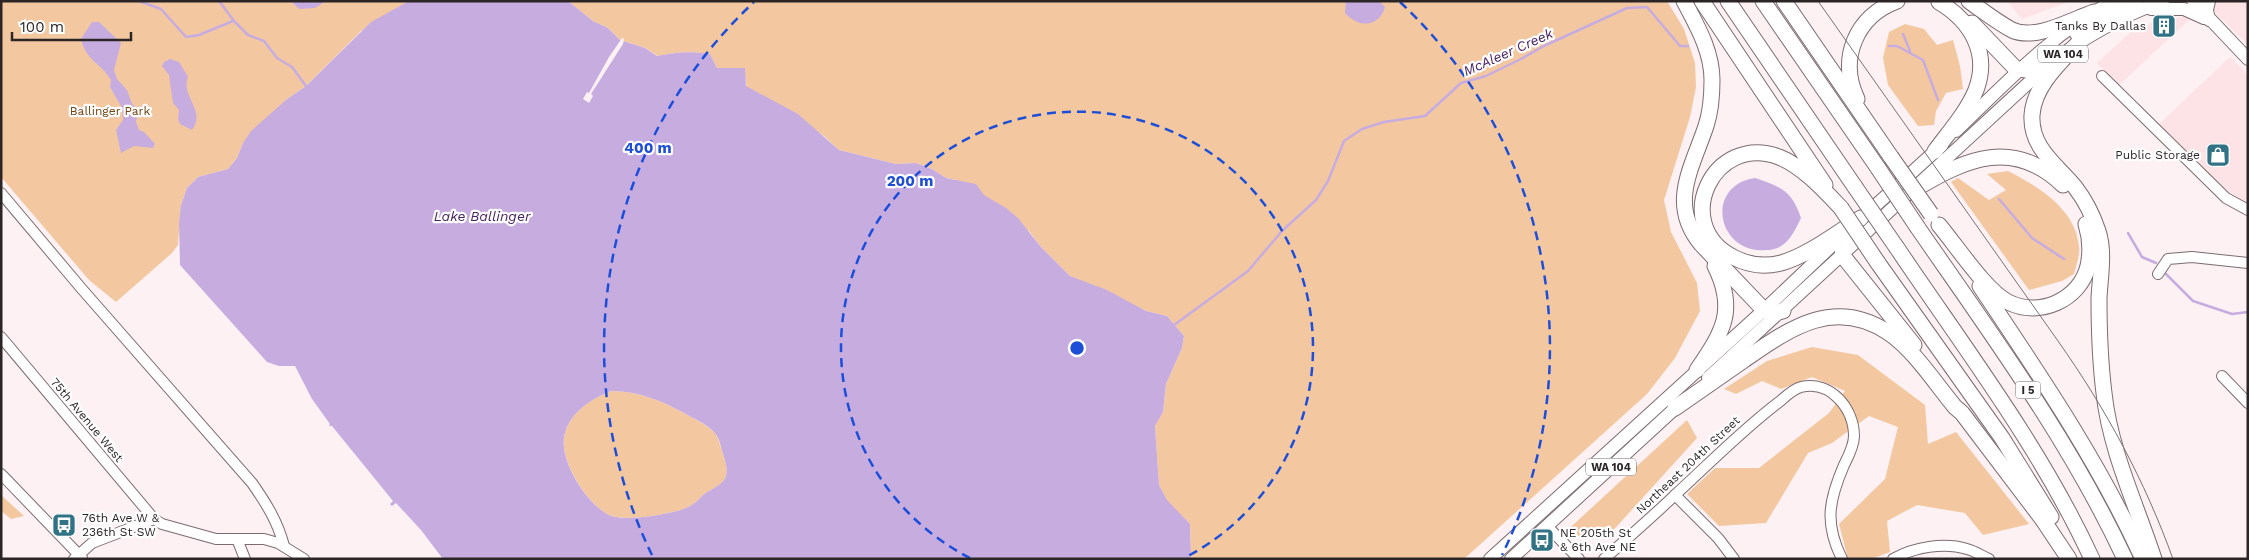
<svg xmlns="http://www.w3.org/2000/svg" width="2249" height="560" font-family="'Work Sans',sans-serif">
  <rect width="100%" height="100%" fill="#fdf1f3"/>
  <g fill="#fde2e6">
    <path d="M2007,1H2071L2022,19Z"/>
    <path d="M2213,1H2248V44L2213,11Z"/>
    <path d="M2187,16L2192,17L2119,85L2097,63L2131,32L2155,21Z"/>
    <path d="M2230,57L2248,75V206L2219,183L2157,126Z"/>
  </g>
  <g fill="#f3c8a1">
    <path d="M1,1H409L361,31L306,86L287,99L243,143L237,158L228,169L198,177L187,188L181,205L178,245L172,253L116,302L89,280L1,177Z"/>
    <path d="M568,1H1667L1684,29L1695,63L1696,87L1690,117L1664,200L1671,232L1697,283L1700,311L1675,358L1647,394L1464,559H1191L1190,524L1167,501L1159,485L1155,426L1163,412L1166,384L1182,348L1184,336L1167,316L1146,311L1070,276L1041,247L1029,231L956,180L946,178L932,169L916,163L896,164L839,150L824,136L747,89L744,68H717L710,54C691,51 676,52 658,56L645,48L620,40L608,28L593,21Z"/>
    <path d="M1905,24L1924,29L1937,45L1953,40L1960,66L1963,89L1946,93L1936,111L1934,125L1918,126L1888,85L1883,58L1889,32Z"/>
    <path d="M2008,171C2039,187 2076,209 2079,247C2080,256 2076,266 2074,274L2062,281L2029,290L1951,182L1958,178L1989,200L2006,190L1987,174Z"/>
    <path d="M1812,347L1858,355L1925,405L1928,444L1956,432L2029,524L1983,535L1965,513L1917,505L1887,521L1890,552L1871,559H1848L1839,524L1885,479L1898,427L1869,416L1832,443L1808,453L1766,523L1719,526L1687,494L1715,468H1759L1829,413L1845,391L1812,377L1781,389L1762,381L1736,394L1724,389L1767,361Z"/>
    <path d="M611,391C641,391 667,403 693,418C700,422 712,428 717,436C719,441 721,448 723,454C725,460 728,470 726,476C723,486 707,490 700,498C690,509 678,511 663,514C650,517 618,521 607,514C586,502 557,457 565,433C572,411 591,399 611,391Z"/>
    <path d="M1687,420L1697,438L1608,536H1561Z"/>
    <path d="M1,495L24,516L11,519L1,511Z"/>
  </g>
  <g fill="#c7ace0" fill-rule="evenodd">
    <path d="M291,1H326L315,8L299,9Z"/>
    <path d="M409,1H568L593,21L608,28L620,40L645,48L657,56C676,52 691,51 710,54L717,68H745L746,86L798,114L839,150L896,164L916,163L932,169L946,178L976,184L984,195L1006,208L1018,218L1041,247L1070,276L1107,290L1146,311L1167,316L1184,336L1182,348L1166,384L1163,412L1155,426L1159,485L1167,500L1190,524L1191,559H443L421,530L396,503L392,506L390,504L393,501L332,426H329L330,424L312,399L295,366H279L267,362L180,265L179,224L181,205L187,188L198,177L228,169L237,158L243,143L251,131L287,99L306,86L371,22ZM611,391C641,391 667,403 693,418C701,422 712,428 717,436C720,441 721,448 723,454C725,460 728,470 726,476C723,486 707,490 700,498C690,509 678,511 663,514C650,517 618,521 607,514C586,502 557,458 565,433C571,412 591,399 611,391Z"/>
    <path d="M1346,1H1379L1385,7C1379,28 1358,28 1345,13Z"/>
    <path d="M92,22H99L121,43L114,70L117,79L127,90L132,104L138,109L136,122L139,130L144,132L155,144L153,148L134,146L121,153L116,130L123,120L122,108L110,87L111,80C101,63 86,61 81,39Z"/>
    <path d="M170,59L179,62L188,77C180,96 207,111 192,130L180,124L178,119L179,110L173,103L169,75L162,66L164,62Z"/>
    <path d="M1755,178C1782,187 1792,191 1801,218C1796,228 1791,240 1781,246C1777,249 1771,250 1766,250C1718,255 1703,186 1755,178Z"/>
  </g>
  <path fill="#fdf1f3" d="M622,38L624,39L623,44L591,94L593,96L589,103L583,99L587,92L589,93L609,57Z"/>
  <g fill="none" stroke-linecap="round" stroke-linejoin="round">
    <g stroke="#c7ace0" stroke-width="2.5">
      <path d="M139,1L161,9L186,37L199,35L233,21"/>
      <path d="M219,1L234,21L248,35L264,41L277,58L292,67L306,86"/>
      <path d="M1903,34L1910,51"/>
      <path d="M1889,46H1897L1923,60L1938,100"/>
      <path d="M1999,199L2032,238L2064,259"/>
      <path d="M2128,233L2142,257L2156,263"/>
      <path d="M2166,274L2193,301L2232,314L2248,312"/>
      <path d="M1174,325L1248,271L1282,231L1316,200L1328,181L1344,141L1362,129L1384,122L1425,116L1461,83L1486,76L1521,59L1544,46L1627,8L1647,7L1680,46H1688"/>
    </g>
    <g stroke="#7c6c6f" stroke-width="12">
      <g id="minor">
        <path d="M2102,76L2226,198L2248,210"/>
        <path d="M1,193L81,288L252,483C266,503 278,522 284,546"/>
        <path d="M2158,274L2168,259L2192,257L2248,263"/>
        <path d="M1,337L154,519"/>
        <path d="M2222,376L2248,403"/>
        <path d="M1,474L82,558"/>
        <path d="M1675,495L1718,538L1734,559"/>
        <path d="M1547,526L1579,559"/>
        <path d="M237,539L245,559"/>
        <path d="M74,559L92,543L154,519L162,524L216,539H264L278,543L304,559"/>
        <path d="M1604,559C1628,538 1652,517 1675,495C1709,464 1742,430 1779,402C1785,397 1793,389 1801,387C1831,380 1854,409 1854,436C1854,446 1848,457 1844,465C1829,500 1824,523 1842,559"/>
        <path d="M1893,559C1914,547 1944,542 1967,549C1975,551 1982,556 1989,559"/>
      </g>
    </g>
    <g stroke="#7c6c6f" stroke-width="14">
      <g id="major">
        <path d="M2193,1L2248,59"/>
        <path d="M2151,9H2184L2204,18"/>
        <path d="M2209,20L2207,10L2209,1"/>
        <path d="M2076,34L2099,19L2137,1"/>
        <path d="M1956,131C2005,84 2053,32 2114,1"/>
        <path d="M1864,216L1942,145"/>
        <path d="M1708,378L2049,64C2084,37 2122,16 2163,1"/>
        <path d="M1490,559L1764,310L1842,236"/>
        <path d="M1511,559L1682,402"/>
      </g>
    </g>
    <g stroke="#7c6c6f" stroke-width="17">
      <g id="highway">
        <path d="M1684,1C1697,26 1712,51 1712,80C1712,95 1711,111 1706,126C1692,168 1668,204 1701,244L1764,310L1773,313L1783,311"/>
        <path d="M1702,1L1825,185"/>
        <path d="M1728,1L1855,187"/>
        <path d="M1763,1L1878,168"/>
        <path d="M1784,1L1891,157"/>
        <path d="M1969,1C1983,11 1997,22 2012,30C2035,41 2071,20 2094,12"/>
        <path d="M1972,23L2015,68L2025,70L2040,59L2047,57"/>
        <path d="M2080,41C2061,62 2034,85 2032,115C2030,148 2057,165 2075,187C2085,200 2093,216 2098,231C2105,252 2100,277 2099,298C2099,330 2100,361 2104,393C2110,450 2136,504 2154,559"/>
        <path d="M1857,99C1838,59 1856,16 1897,1"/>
        <path d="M1935,151C1949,132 1967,112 1976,90C1990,53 1971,21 1939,2"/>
        <path d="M1917,188C1967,158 2014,138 2063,185"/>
        <path d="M1841,208C1824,190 1802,166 1779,157C1713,132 1670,225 1733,257C1748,265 1765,267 1781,263C1809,255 1836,233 1861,218"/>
        <path d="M1939,225C1956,245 1986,291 2008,302C2039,318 2080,300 2088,266C2091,252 2090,237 2086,224"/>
        <path d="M1918,228C1992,335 2070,441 2125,559"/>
        <path d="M1845,233L1842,246L1843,256L1914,345"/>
        <path d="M1897,248C1965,349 2041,448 2092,559"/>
        <path d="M1878,263L2002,438L2051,517"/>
        <path d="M1980,286C2039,374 2099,462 2143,559"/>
        <path d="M1697,370C1723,332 1737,310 1715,266"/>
        <path d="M1675,408C1698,392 1721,376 1744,360C1789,329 1834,296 1889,333C1915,351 1935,383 1955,407L1962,413L2043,520L2069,559"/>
      </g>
    </g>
    <use href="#minor" stroke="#fff" stroke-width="10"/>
    <use href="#major" stroke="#fff" stroke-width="12"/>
    <use href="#highway" stroke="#fff" stroke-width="15"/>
    <path stroke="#797172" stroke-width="1" d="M1818,1L2058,341C2106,409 2145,481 2173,559"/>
    <g stroke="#7c6c6f" stroke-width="17" stroke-linecap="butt">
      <g id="highway-bridge">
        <path d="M1891,157L1931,214"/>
        <path d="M1878,168L1918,228"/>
        <path d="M1855,187L1897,248"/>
        <path d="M1841,208L1878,263"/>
      </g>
    </g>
    <use href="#highway-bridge" stroke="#fff" stroke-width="15"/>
  </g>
  <g fill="none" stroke="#1d4ed8" stroke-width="2.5" stroke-dasharray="9 6">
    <path d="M970 558A236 236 0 1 1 1184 558"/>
    <path d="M652 555A473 473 0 0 1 754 2M1400 2A473 473 0 0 1 1502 555"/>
  </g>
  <defs>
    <g id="building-square" transform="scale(1.25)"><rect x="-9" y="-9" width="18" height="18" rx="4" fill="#317285" stroke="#fff"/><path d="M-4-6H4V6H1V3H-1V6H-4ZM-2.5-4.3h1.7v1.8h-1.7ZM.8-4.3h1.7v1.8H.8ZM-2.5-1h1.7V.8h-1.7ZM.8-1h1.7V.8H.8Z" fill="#fff"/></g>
    <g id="shop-square" transform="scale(1.25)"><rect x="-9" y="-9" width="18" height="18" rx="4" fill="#317285" stroke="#fff"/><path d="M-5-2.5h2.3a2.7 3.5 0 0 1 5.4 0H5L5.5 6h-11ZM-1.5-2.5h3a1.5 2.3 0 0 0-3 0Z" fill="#fff"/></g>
    <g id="bus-square" transform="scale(1.25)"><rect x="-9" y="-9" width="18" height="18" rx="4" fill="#317285" stroke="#fff"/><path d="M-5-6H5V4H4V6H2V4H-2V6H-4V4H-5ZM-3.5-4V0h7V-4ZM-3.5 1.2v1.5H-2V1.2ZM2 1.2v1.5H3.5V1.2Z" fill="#fff"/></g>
  </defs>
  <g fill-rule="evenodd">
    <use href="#building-square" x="2164" y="26"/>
    <use href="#shop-square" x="2218" y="155"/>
    <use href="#bus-square" x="64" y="525"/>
    <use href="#bus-square" x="1542" y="540"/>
  </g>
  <g text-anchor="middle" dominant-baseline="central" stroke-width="4.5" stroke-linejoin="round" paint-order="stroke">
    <g fill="#fff" stroke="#6b6667" stroke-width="1">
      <rect x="2038" y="45.5" width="50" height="17" rx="4"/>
      <rect x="2015.5" y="381.5" width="25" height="17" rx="4"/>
      <rect x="1586" y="458.5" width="50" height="17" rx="4"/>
    </g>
    <g font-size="11" font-weight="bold" fill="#2c2526">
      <text x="2063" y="54">WA 104</text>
      <text x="2028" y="390">I 5</text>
      <text x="1611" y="467">WA 104</text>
    </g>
    <g font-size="12" fill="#2c2526" stroke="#fff" text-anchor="end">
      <text x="2146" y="26">Tanks By Dallas</text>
      <text x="2200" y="155">Public Storage</text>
      <text x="82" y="518" text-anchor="start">76th Ave W &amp;<tspan x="82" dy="14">236th St SW</tspan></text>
      <text x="1560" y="533" text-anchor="start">NE 205th St<tspan x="1560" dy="14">&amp; 6th Ave NE</tspan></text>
    </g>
    <g font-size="12" fill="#714513" stroke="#fff">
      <text x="110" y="111">Ballinger Park</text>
    </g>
    <g font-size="12" fill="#2c2526" stroke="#fff">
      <text transform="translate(87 420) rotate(50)">75th Avenue West</text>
      <text transform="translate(1688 465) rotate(-43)">Northeast 204th Street</text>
    </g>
    <g font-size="14" font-style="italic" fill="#472462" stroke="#fff">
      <text transform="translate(1508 52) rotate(-24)">McAleer Creek</text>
      <text x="482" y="216">Lake Ballinger</text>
    </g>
  </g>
  <circle cx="1077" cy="348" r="8" fill="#1d4ed8" stroke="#fff" stroke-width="2.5"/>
  <g font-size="15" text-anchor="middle" font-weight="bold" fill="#1d4ed8" stroke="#fff" stroke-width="4.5" stroke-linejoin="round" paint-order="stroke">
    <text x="648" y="153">400 m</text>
    <text x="910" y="186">200 m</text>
  </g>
  <rect width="2249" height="560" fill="none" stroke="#2c2526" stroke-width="5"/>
  <path d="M12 32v8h119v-8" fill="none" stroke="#2c2526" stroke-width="2.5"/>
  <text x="20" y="32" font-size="15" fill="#2c2526" stroke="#ffffff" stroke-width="4" paint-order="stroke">100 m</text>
</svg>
